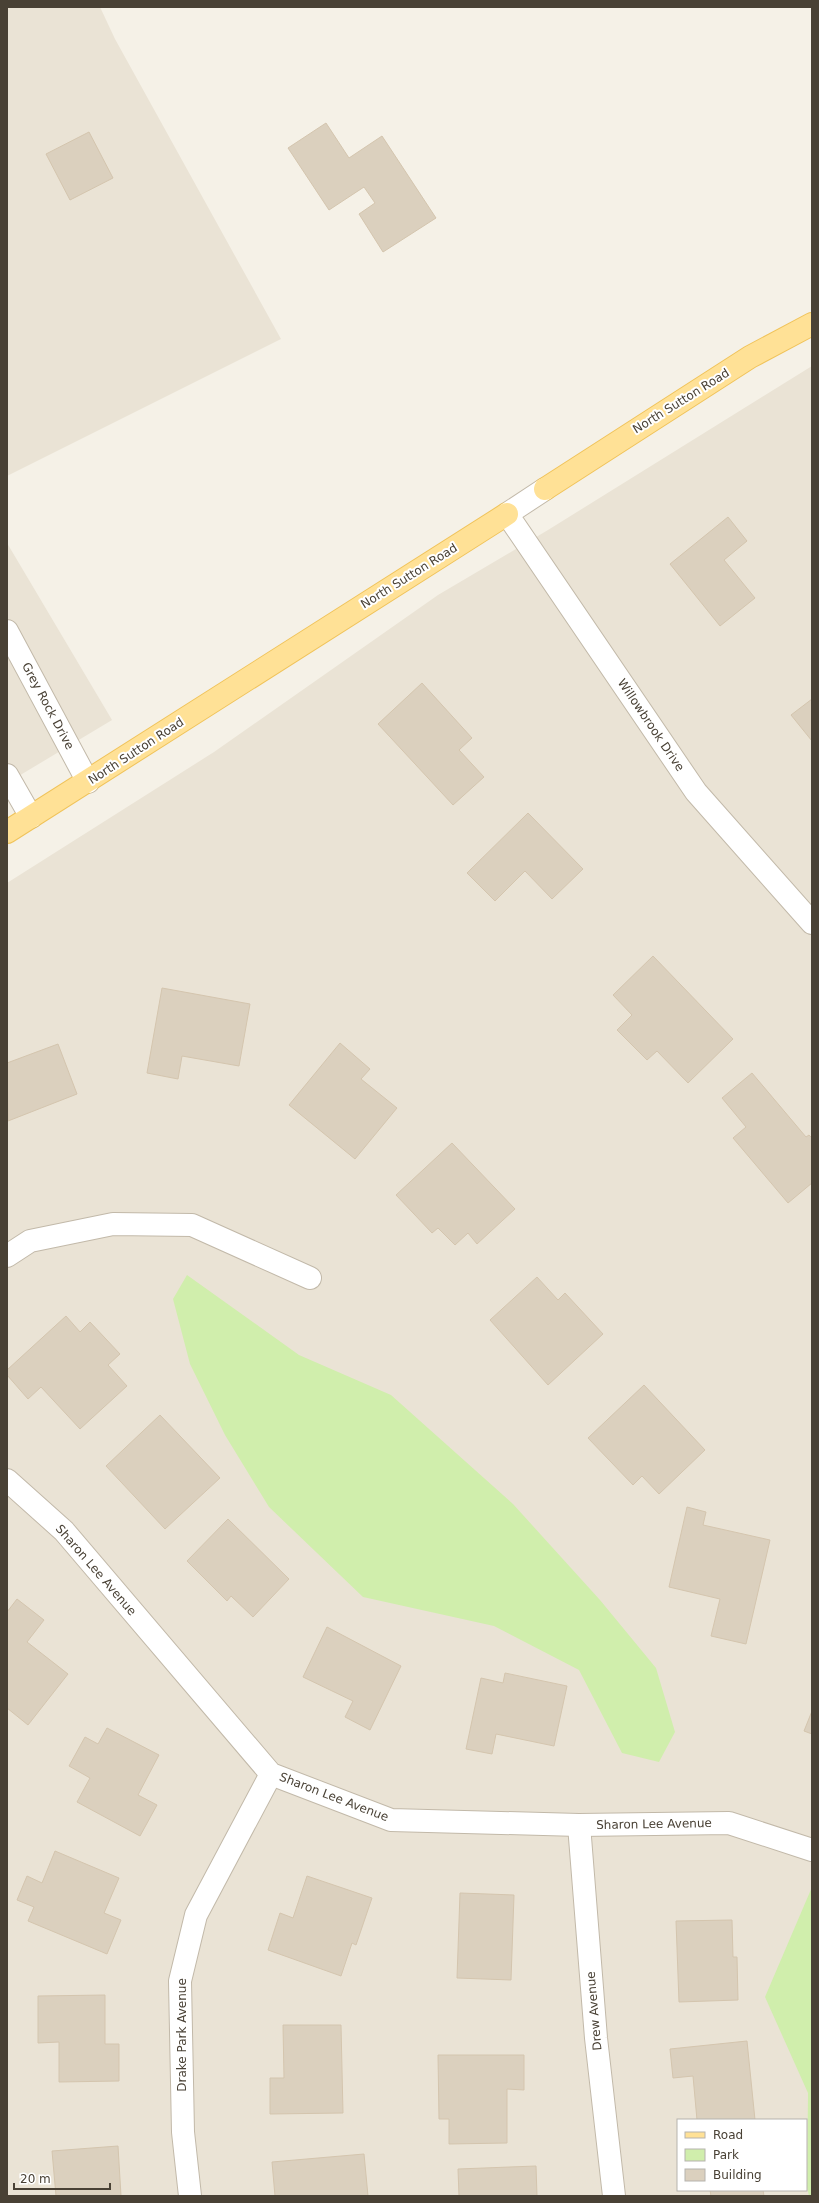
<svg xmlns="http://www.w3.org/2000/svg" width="819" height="2203" font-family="'DejaVu Sans',sans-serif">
  <rect width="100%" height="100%" fill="#f5f1e7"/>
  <g fill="#eae3d5" fill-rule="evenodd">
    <path d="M7,7H100L115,39L281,339L7,476Z"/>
    <path d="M812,366V2196H7V883L214,752L438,595L548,530ZM678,2120H806V2190H678Z"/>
    <path d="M7,543L112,720L7,783Z"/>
  </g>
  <g fill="#d0eeac">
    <path d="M187,1275L299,1355L391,1395L513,1504L600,1600L656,1668L675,1732L659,1762L622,1753L579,1670L494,1626L363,1597L269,1507L225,1435L190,1364L173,1299Z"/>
    <path d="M812,1887V2196H809L807,2187L808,2093L765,1997Z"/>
  </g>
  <g fill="#dbd0be" stroke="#d4c5ae">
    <path d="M326,123L349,158L382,136L436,218L383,252L359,214L375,203L364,187L329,210L288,148Z"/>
    <path d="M89,132L113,178L70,200L46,154Z"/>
    <path d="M728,517L747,541L724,560L755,598L720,626L670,564Z"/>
    <path d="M422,683L472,738L459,750L484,777L453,805L378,724Z"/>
    <path d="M812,699V741L791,715Z"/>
    <path d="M528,813L583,869L552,899L525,871L495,901L467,873Z"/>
    <path d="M653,956L733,1039L688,1083L657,1051L647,1060L617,1030L632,1015L613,995Z"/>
    <path d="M162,988L250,1004L239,1066L182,1056L178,1079L147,1073Z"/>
    <path d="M340,1043L370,1069L361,1079L397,1108L355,1159L289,1105Z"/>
    <path d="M58,1044L77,1094L8,1121L7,1063Z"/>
    <path d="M752,1073L806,1137L809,1135L812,1138V1183L788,1203L733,1138L746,1127L722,1098Z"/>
    <path d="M452,1143L515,1209L477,1244L468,1233L455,1245L438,1228L432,1233L396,1195Z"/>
    <path d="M537,1277L558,1300L565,1293L603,1334L548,1385L490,1320Z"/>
    <path d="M66,1316L80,1332L90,1322L120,1354L108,1365L127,1386L80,1429L41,1387L28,1399L7,1375V1370Z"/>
    <path d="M644,1385L705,1450L659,1494L642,1476L633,1485L588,1438Z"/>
    <path d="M160,1415L220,1478L165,1529L106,1466Z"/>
    <path d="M687,1507L706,1512L703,1525L770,1540L746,1644L711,1636L720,1599L669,1587Z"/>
    <path d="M228,1519L289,1579L253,1617L231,1596L227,1601L187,1561Z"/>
    <path d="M17,1599L44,1620L27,1642L68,1674L28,1725L7,1708V1612Z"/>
    <path d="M327,1627L401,1666L370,1730L345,1717L353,1701L303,1677Z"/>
    <path d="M505,1673L567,1686L554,1746L496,1734L492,1754L466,1749L481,1678L503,1683Z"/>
    <path d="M812,1711V1734L804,1731Z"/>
    <path d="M107,1728L159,1755L138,1795L157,1805L140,1836L77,1802L90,1778L69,1766L85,1737L98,1744Z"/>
    <path d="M55,1851L119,1878L104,1913L121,1920L107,1954L28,1921L34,1907L17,1900L27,1876L42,1883Z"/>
    <path d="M307,1876L372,1898L356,1945L352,1943L341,1976L268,1950L280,1913L293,1918Z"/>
    <path d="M460,1893L514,1895L511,1980L457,1978Z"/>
    <path d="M732,1920L733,1957H737L738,2000L679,2002L676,1921Z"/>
    <path d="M105,1995V2044H119V2081L59,2082V2042L38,2043V1996Z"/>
    <path d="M283,2025H341L343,2113L270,2114V2078H284Z"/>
    <path d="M747,2041L755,2120H697L693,2076L673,2078L670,2049Z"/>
    <path d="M438,2055H524V2090L507,2089V2143L449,2144V2119H439Z"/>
    <path d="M118,2146L121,2196H56L52,2151Z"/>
    <path d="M364,2154L368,2196H275L272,2162Z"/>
    <path d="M536,2166L537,2196H459L458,2169Z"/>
    <path d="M710,2190H763L764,2196H711Z"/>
  </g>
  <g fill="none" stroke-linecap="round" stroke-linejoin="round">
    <g stroke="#c2b9a9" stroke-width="24">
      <g id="minor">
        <path d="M545,489L507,514L696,792L812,923"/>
        <path d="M7,631L88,782"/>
        <path d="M7,775L31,817"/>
        <path d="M7,1256L30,1241L113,1224L192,1225L310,1278"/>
        <path d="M7,1480L64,1531L271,1774L391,1820L579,1825L729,1823L812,1850"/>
        <path d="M579,1825L596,2038L614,2196"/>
        <path d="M190,2196L183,2132L180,1981L196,1915L271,1774"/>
      </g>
    </g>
    <g stroke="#f0c35a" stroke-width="24">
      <g id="major">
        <path d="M545,489L750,357L812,324"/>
        <path d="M7,832L507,514"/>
      </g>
    </g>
    <use href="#minor" stroke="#fff" stroke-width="22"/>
    <use href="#major" stroke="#ffe196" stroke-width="22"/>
  </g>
  <g text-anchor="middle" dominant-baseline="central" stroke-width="4" stroke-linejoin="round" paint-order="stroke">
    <g font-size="12" fill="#494135" stroke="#fff">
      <text transform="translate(681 401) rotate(-32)">North Sutton Road</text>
      <text transform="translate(409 576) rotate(-32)">North Sutton Road</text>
      <text transform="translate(48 706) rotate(62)">Grey Rock Drive</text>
      <text transform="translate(651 725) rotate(56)">Willowbrook Drive</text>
      <text transform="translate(136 751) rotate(-33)">North Sutton Road</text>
      <text transform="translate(96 1570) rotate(49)">Sharon Lee Avenue</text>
      <text transform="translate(334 1797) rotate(21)">Sharon Lee Avenue</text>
      <text transform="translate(654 1824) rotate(-1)">Sharon Lee Avenue</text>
      <text transform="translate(594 2011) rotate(-95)">Drew Avenue</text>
      <text transform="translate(182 2035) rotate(-90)">Drake Park Avenue</text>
    </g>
  </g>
  <rect width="819" height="2203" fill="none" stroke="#494135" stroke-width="16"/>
  <rect x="677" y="2119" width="130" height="72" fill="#ffffff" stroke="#b6b3ae"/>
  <rect x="685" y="2132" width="20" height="6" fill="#ffe196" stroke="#b6b3ae"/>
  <text x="713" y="2139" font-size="12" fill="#494135">Road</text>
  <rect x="685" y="2149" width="20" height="12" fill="#d0eeac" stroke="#b6b3ae"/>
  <text x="713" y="2159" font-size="12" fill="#494135">Park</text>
  <rect x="685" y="2169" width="20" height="12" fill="#dbd0be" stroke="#b6b3ae"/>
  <text x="713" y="2179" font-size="12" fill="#494135">Building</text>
  <path d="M14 2183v6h96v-6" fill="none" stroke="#494135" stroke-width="2"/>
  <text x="20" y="2183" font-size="12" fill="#494135" stroke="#ffffff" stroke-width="3" paint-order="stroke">20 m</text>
</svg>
